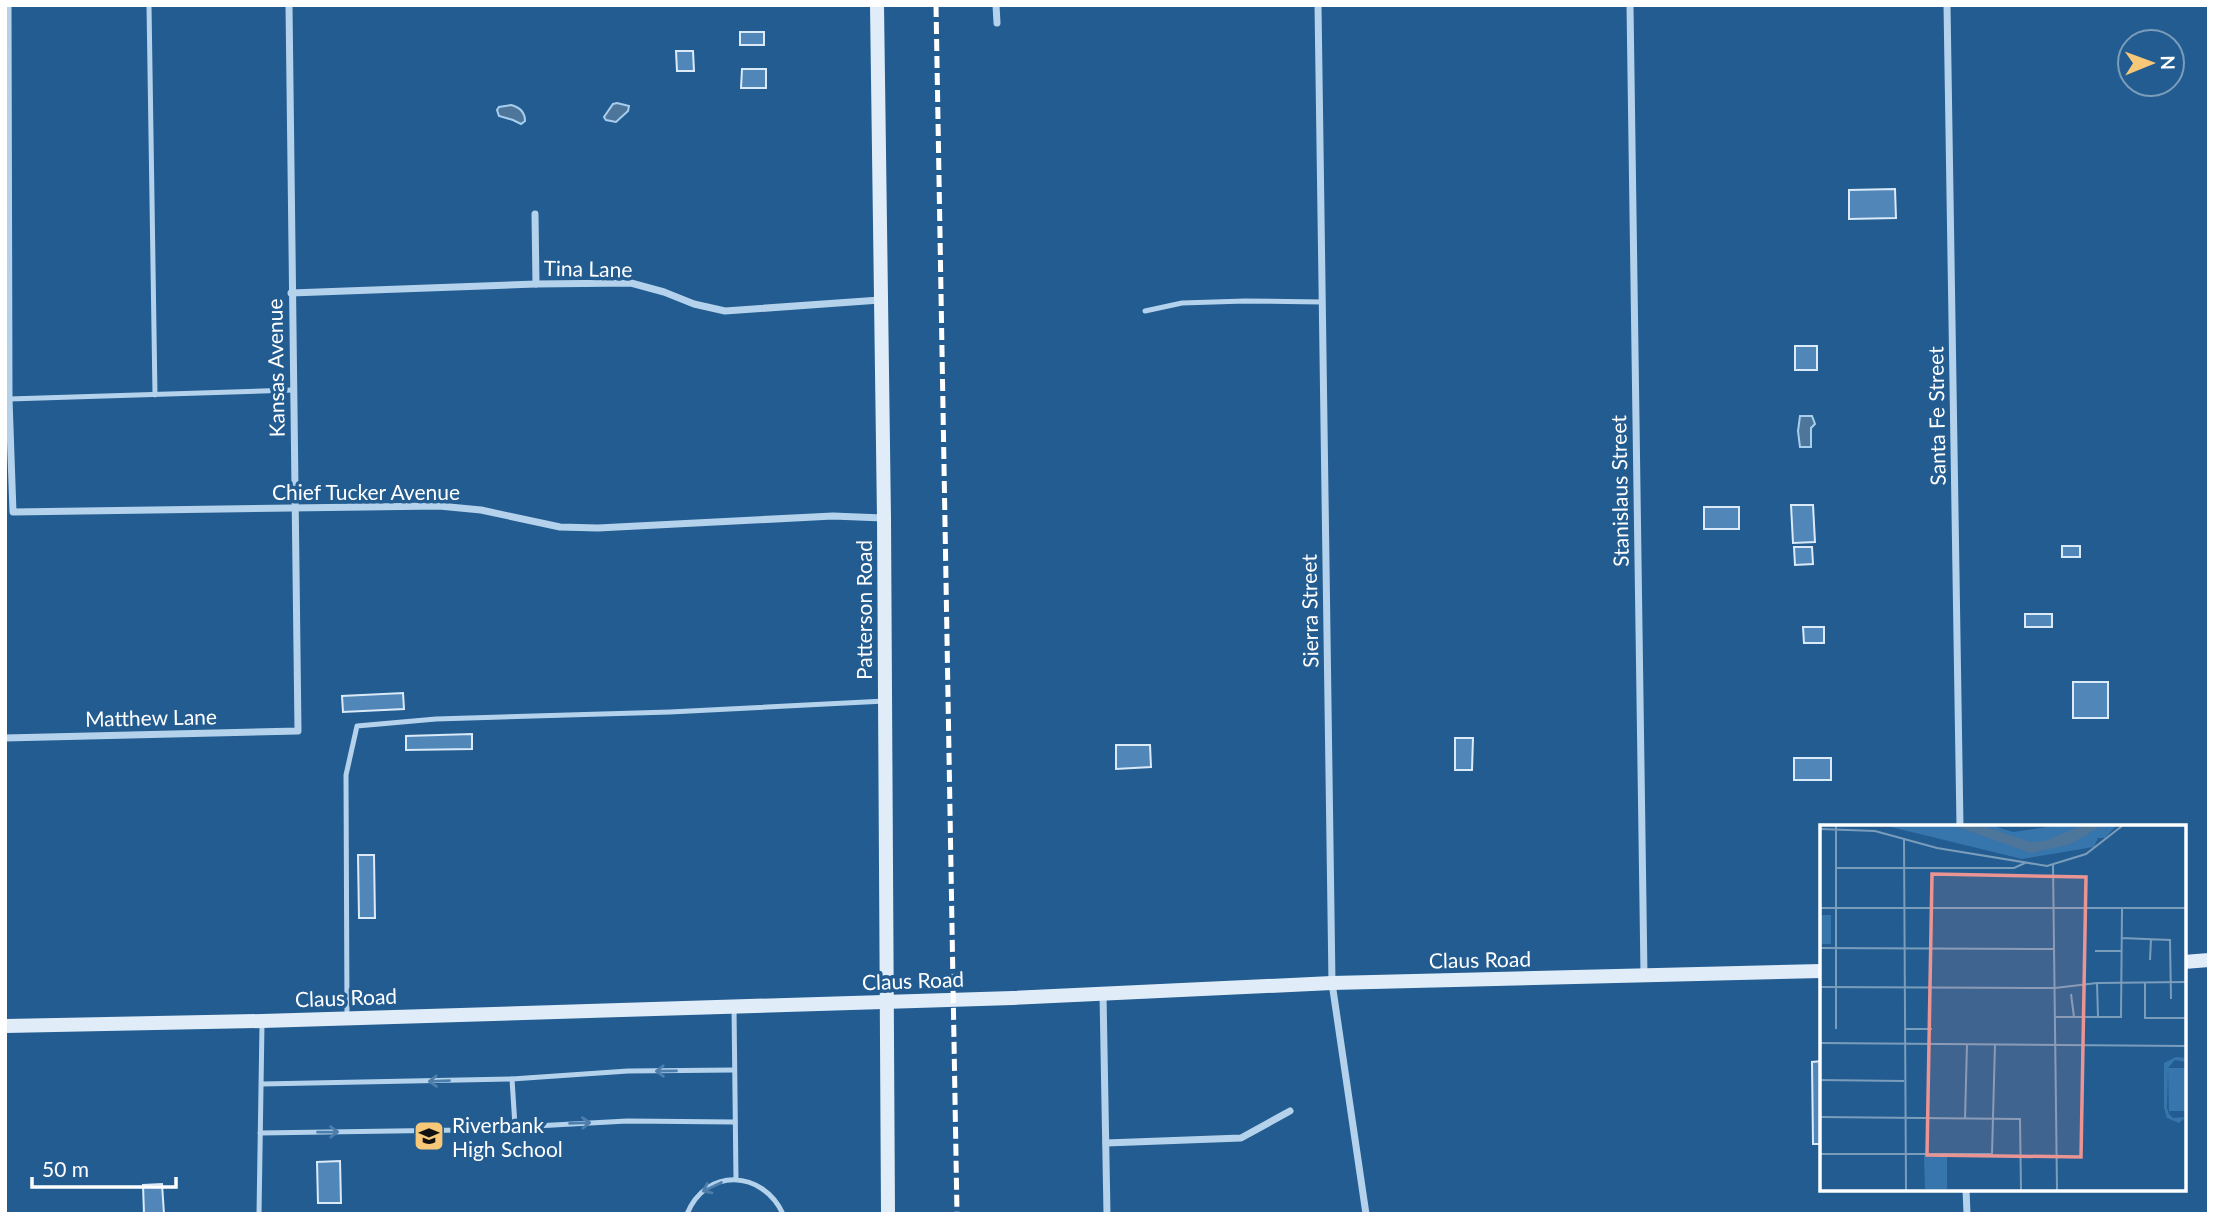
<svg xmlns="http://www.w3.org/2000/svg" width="2214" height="1219" font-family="Lato,sans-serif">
  <rect width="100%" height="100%" fill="#235c90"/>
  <g fill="#4e759a" stroke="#a8ceed" stroke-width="2">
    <path d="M617,103L629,106L628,111L616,122L606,120L604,117L613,104Z"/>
    <path d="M511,105C519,107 525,112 525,121L521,124L513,120L499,116L497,110L499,107Z"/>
    <path d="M1800,416H1812L1815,424L1811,428V447H1800L1798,431Z"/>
  </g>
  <g fill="#5087b8" stroke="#daeaf9" stroke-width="2">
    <rect x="740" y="32" width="24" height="13"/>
    <path d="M676,51H693L694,71H677Z"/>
    <path d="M742,69H766V88H741Z"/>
    <path d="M1895,189L1896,218L1849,219V190Z"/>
    <rect x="1795" y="346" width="22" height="24"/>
    <path d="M1791,505H1813L1815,542L1793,543Z"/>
    <rect x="1704" y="507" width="35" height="22"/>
    <rect x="2062" y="546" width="18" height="11"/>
    <path d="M1794,547H1812L1813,564L1795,565Z"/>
    <rect x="2025" y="614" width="27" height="13"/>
    <path d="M1803,627H1824V643H1804Z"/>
    <rect x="2073" y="682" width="35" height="36"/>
    <path d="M403,693L404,709L343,712L342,696Z"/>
    <path d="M472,734V749L406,750V736Z"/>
    <path d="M1455,738H1473L1472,770H1455Z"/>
    <path d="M1116,745H1150L1151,767L1116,769Z"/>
    <rect x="1794" y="758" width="37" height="22"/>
    <path d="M358,855H374L375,918H359Z"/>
    <path d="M1822,1061V1144H1813L1812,1062Z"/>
    <path d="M340,1161L341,1203H318L317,1162Z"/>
    <path d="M162,1184L164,1214H144L143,1185Z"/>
  </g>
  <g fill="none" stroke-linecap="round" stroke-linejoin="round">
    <g stroke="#b4d2ec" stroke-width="5">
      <path d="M149,5L155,395"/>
      <path d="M1145,311L1182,303L1245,301L1322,302"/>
      <path d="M9,399L293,390"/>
      <path d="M734,1007L736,1179"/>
      <path d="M347,1016L346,775L357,726L436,719L670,712L885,701"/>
      <path d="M512,1079L515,1126"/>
      <path d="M262,1084L512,1079L628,1071L734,1070"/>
      <path d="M260,1133L461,1130L627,1121L735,1122"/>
      <path d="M259,1214L262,1024"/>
      <path d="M687,1214C706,1167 763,1170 783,1214"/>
    </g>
    <g stroke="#b4d2ec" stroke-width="7">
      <path d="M8,5L9,399L13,512L439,506L481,510L560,527L598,528L833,516L883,518"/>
      <path d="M996,5L997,23"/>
      <path d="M1318,5L1332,983L1366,1214"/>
      <path d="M1630,5L1644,975"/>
      <path d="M1947,5L1960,827"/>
      <path d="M535,214L536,284"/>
      <path d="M291,293L536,284L631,283L664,292L694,304L725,311L880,300"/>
      <path d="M5,738L298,731L289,5"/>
      <path d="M1103,994L1107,1214"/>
      <path d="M1106,1143L1241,1138L1290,1111"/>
      <path d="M1966,1189L1967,1214"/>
    </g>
    <g stroke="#e0edf9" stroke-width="14">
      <path d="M877,5L884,518L888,1214"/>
      <path d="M2184,962L2209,960"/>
      <path d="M5,1026L262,1021L1013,998L1332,983L1822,971"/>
    </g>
    <path stroke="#fff" stroke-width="5" stroke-dasharray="12 5" stroke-linecap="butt" d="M936,5L957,1214"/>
  </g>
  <defs><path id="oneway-shaft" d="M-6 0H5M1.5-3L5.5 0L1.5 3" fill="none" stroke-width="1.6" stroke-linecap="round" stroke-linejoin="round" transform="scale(1.75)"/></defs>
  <g stroke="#4e7fac">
    <use href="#oneway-shaft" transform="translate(666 1071) rotate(179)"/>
    <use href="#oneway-shaft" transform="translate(439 1081) rotate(178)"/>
    <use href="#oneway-shaft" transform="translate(580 1123) rotate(-2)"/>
    <use href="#oneway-shaft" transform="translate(328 1132) rotate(-1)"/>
    <use href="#oneway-shaft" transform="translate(712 1187) rotate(154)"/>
  </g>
  <defs>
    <g id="school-square" transform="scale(1.575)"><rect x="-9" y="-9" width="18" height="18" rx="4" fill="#f7c877" stroke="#235c90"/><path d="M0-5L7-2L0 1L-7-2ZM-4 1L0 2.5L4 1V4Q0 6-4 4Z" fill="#111"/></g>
  </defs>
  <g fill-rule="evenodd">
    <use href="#school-square" x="429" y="1136"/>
  </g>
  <g text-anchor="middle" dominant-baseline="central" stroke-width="7" stroke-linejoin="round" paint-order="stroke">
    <g font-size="21" fill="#fff" stroke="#235c90">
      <text transform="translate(588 268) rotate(1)">Tina Lane</text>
      <text transform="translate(275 368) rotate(-91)">Kansas Avenue</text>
      <text transform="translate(1936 416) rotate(-91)">Santa Fe Street</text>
      <text x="366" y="491">Chief Tucker Avenue</text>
      <text transform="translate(1619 491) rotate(-91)">Stanislaus Street</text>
      <text transform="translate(863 610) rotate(-90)">Patterson Road</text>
      <text transform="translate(1309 611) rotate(-91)">Sierra Street</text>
      <text transform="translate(151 717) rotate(-1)">Matthew Lane</text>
      <text transform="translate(1480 959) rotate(-1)">Claus Road</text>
      <text transform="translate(913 980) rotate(-2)">Claus Road</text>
      <text transform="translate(346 997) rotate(-2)">Claus Road</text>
    </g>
    <g font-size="21" fill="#fff" stroke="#235c90" text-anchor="start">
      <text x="452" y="1124">Riverbank<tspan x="452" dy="24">High School</tspan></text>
    </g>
  </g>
  <g transform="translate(1820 825)">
    <rect width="366" height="366" fill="#235c90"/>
    <path d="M67,1H174L193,7L234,1H296L285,13H278L274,22L202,34ZM0,90H11V119H0ZM356,232L366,233V237L355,235L348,243H366V286H349L348,244L347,283L349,289L353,293L366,292L359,298L347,293L344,283V238ZM104,331H127V364H105Z" fill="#3775ad"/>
    <path d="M135,1H163L210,17L225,16L261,1H281L251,19L211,28Z" fill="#4e759a"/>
    <path fill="none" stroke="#7b9dbc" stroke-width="2" d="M16,1V204M0,4L55,6L117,23L227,41L266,29L302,1M84,14L86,365M233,40L237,365M16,43H194L205,38M0,83H366M301,113L350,115L351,174M0,123L234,124M275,126H301M330,135L331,114M277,158L278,192M325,158V193H366M0,162L235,163L277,158L366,157M251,169L254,192M235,192H301L302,83M84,204H112M0,218L366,221M0,255L84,256M0,292L200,294L201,365M145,294L147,219M0,329H172L175,219"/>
    <path fill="#ea9494" fill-opacity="0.15" stroke="#ea9494" stroke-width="3.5" d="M112,49L266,52L261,332L107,330Z"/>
    <rect width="366" height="366" fill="none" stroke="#fff" stroke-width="3.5"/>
  </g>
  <rect width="2214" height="1219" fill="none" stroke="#ffffff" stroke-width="14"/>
  <g transform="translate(2151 63) rotate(89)"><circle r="33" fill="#235c90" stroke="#7b9dbc" stroke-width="2"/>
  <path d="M0-5L12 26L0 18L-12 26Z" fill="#f7c877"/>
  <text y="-10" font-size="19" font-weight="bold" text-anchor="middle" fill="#ffffff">N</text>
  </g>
  <path d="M32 1177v10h144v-10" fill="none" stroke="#ffffff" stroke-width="3.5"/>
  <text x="42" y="1177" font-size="21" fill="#ffffff" stroke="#235c90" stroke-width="5" paint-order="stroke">50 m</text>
</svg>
